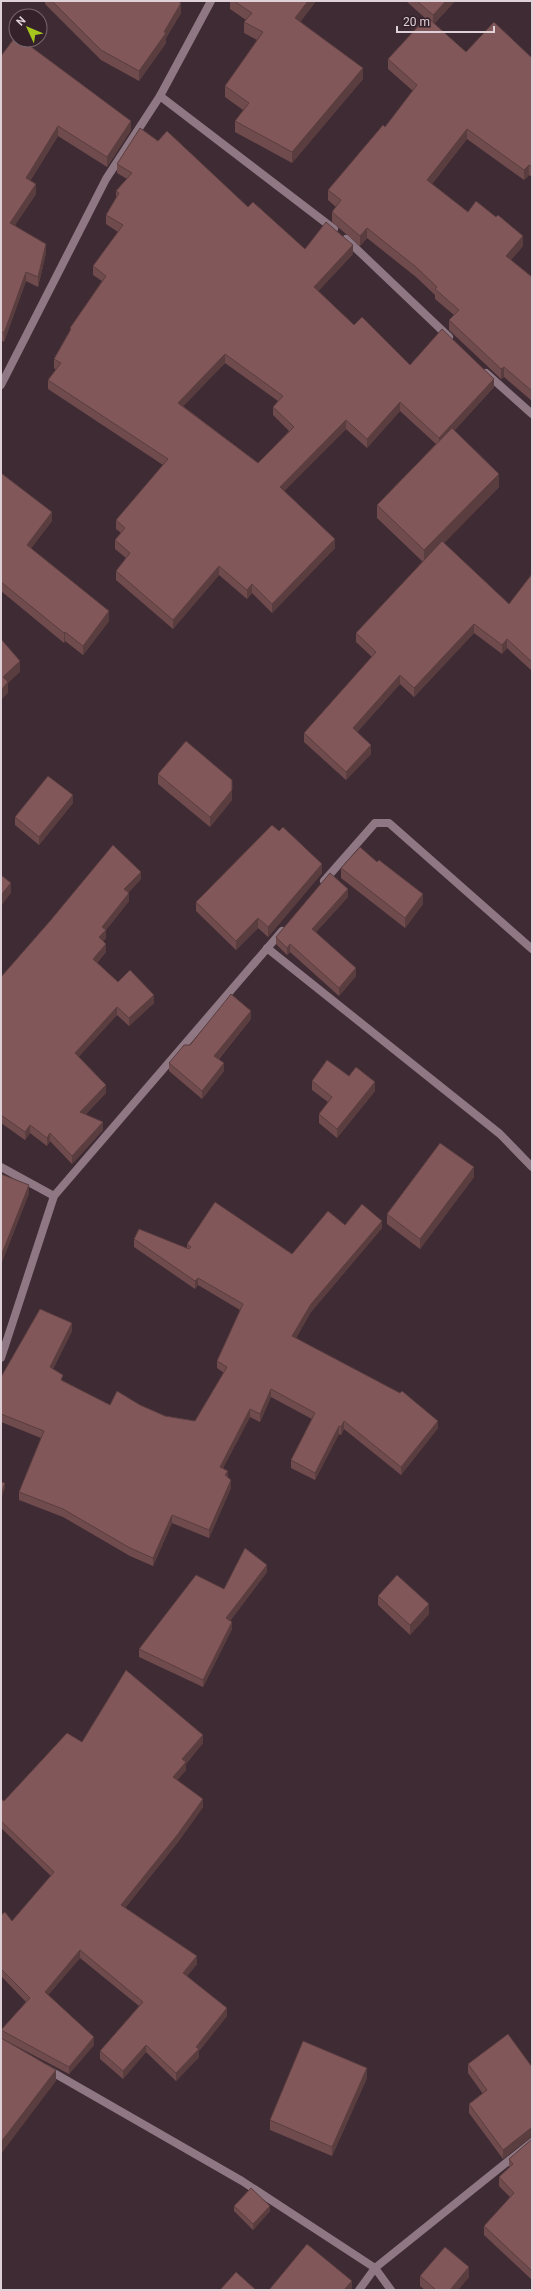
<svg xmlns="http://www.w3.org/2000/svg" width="533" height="2291" font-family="Roboto,sans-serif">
  <rect width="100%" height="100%" fill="#3e2b34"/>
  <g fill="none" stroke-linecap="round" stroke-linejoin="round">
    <g stroke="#8f7883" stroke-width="8">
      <path d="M211,1L160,96L334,229"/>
      <path d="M346,239L449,337"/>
      <path d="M486,373L532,414"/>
      <path d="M1,385L106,179L160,96"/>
      <path d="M324,881L375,823H389L532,949"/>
      <path d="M267,948L500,1134L532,1167"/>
      <path d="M1,1167L54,1196L1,1358"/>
      <path d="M54,1196L282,931"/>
      <path d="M47,2069L242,2181L375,2268L391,2290"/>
      <path d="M359,2290L375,2268L532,2142"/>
    </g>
  </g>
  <g fill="#6f4b4d" fill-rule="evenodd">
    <path d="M45,1H178L181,13L166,38V43L139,81L101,60L45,4Z"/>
    <path d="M230,1H316L300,22L363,79L292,163L235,132V121L243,110L225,97V86L257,40L244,33V22L246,20L230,9Z"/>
    <path d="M406,1H455L434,24L466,52L532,58V177L529,175L524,180L467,139L432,184L468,212L523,246L511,260L532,277V401L504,377L501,379L449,330V320L454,315L435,299V295L416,277L367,238L360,246L332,222V212L336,207L328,200V190L385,127L413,91L388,69V59L425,18Z"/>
    <path d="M1,56L131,130L107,167L58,136L30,181L36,194L15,225L46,253L38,287L26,281L4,342L1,340Z"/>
    <path d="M117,164L248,207L305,249L353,254L318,291L354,325L410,365L494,387L454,431L499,487L444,543L509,604L532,574V671L507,648L502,654L474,633L414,697L400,684L357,732L371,754L346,780L304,742V733L372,657L356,642V633L423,562L377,518V505L436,444L400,411L367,448L346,429L284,491L335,548L272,613L252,593L247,599L219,575L173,629L116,580V571L126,558L115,549V540L121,533L116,529V520L163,465L48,389V380L56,370L54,368V359L70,332V328L102,281L93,275V266L118,232L106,224V215L116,198V191L127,179L117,173ZM225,363L278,401L273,407V415L289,431L258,463L183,406Z"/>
    <path d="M1,473L52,521L31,548L109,621L83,655L65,641L64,643L1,591Z"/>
    <path d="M158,774L232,800L210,827L158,784Z"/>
    <path d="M73,803L39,845L15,825V817Z"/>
    <path d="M279,831L322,873L268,937L258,928L236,950L196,911V902Z"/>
    <path d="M341,868L423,904L405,928L341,878Z"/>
    <path d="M141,879L128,893L129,901L106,930V938L103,941L106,952L97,963L118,982L154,1003L129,1026L117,1015L78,1057L106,1093L86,1114L103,1130L72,1164L50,1141L47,1146L30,1133L25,1140L1,1123V977Z"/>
    <path d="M348,897L316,932L356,976L339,996L290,952L287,955L276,944V937Z"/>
    <path d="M251,1019L219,1059L224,1071L202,1099L169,1071V1063L190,1045Z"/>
    <path d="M349,1076L375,1091L337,1138L319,1123V1114L328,1102L312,1090V1081Z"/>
    <path d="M474,1177L420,1249L387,1224V1214Z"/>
    <path d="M345,1225L382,1228L311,1312L296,1338L438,1428L401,1475L344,1429L341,1435L339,1434L315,1480L291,1468V1460L312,1419L271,1397L260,1422L250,1417L223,1468L228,1477L231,1488L209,1538L172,1523L153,1566L130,1556L63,1517L19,1500V1492L41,1438L1,1422V1377L72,1331L53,1369L63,1381L110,1405H140L165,1416L195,1421L224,1373L217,1368V1361L240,1310L198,1285L195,1289L134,1247V1239L187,1249V1244L292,1254Z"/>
    <path d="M267,1572L230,1621L232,1629L203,1687L139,1657V1649L224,1589Z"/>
    <path d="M378,1596L429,1614L410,1635L378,1605Z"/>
    <path d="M82,1742L203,1743L186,1764V1770L177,1780L203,1807L178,1842L125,1908L197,1964L187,1976L227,2016L199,2051V2057L176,2081L146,2052L123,2079L100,2059V2051L139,2006L80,1958L48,1995L94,2045L69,2074L1,2038V2030L26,2002L1,1976V1915L12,1921L51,1876L1,1828V1799L4,1801Z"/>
    <path d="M468,2064L532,2067V2137H531L503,2159L469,2113V2104L483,2094L468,2073Z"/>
    <path d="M367,2078L332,2156L270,2130V2120Z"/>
    <path d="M532,2139V2280L484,2235V2226L510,2197L499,2186V2177L509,2168V2159Z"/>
    <path d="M234,2206L270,2211L253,2230L234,2211Z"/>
    <path d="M420,2276L469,2277L458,2290H425L420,2286Z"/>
  </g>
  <g fill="#5a3d3f">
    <path d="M308,1H316L295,29V18Z"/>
    <path d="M446,1H455L433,25V15Z"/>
    <path d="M181,3V13L166,38V43L139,81V71Z"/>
    <path d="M363,68V79L292,163V152Z"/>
    <path d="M131,121V130L107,167V157Z"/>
    <path d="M58,126V136L26,187V178Z"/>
    <path d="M467,129V139L427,190V180Z"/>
    <path d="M529,165V175L524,180V170Z"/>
    <path d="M36,184V194L10,232V223Z"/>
    <path d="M367,228V238L360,246V236Z"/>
    <path d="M523,236V246L506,266V256Z"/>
    <path d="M46,244V253L38,287V277Z"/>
    <path d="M353,245V254L314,296V287Z"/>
    <path d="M26,272V281L4,342V333Z"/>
    <path d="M225,354V363L178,412V403Z"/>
    <path d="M504,367V377L501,379V369Z"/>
    <path d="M494,379V387L439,447V438Z"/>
    <path d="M400,402V411L367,448V439Z"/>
    <path d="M346,420V429L280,495V487Z"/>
    <path d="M499,474V487L424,563V550Z"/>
    <path d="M52,512V521L27,554V545Z"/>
    <path d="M335,539V548L272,613V604Z"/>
    <path d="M219,566V575L173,629V620Z"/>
    <path d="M252,584V593L247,599V590Z"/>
    <path d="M109,611V621L83,655V646Z"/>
    <path d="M474,624V633L414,697V688Z"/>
    <path d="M65,632V641L64,643V633Z"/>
    <path d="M507,639V648L502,654V645Z"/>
    <path d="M20,661V672L8,683V693L1,700V690L3,677Z"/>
    <path d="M400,675V684L353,737V728Z"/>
    <path d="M371,745V754L346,780V772Z"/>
    <path d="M232,790V800L210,827V817Z"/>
    <path d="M73,795V803L39,845V837Z"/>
    <path d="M322,864V873L268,937V927Z"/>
    <path d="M141,872V879L124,897V889Z"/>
    <path d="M11,883V893L1,906V895Z"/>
    <path d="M348,889V897L312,936V929Z"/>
    <path d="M129,893V901L106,930V938L99,945V937L102,927Z"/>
    <path d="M423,894V904L405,928V918Z"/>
    <path d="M258,918V928L236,950V941Z"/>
    <path d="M106,944V952L93,967V959Z"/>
    <path d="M290,944V952L287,955V948Z"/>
    <path d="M356,968V976L339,996V988Z"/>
    <path d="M154,995V1003L129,1026V1018Z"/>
    <path d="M117,1007V1015L75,1061V1053Z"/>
    <path d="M251,1011V1019L214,1064V1056Z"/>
    <path d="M224,1063V1071L202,1099V1091Z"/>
    <path d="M375,1082V1091L337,1138V1129Z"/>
    <path d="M106,1085V1093L80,1120V1112Z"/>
    <path d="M103,1122V1130L72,1164V1156Z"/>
    <path d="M30,1125V1133L25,1140V1132Z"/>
    <path d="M50,1133V1141L47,1146V1138Z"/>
    <path d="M474,1167V1177L420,1249V1239Z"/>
    <path d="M29,1185V1194L1,1265V1256Z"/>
    <path d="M382,1221V1228L311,1312L292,1344V1336L311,1304Z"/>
    <path d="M198,1278V1285L195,1289V1281Z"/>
    <path d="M72,1323V1331L50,1374V1367Z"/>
    <path d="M271,1389V1397L260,1422V1414Z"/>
    <path d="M250,1409V1417L220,1474V1467Z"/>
    <path d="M344,1421V1429L341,1435V1427Z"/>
    <path d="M438,1421V1428L401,1475V1467Z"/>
    <path d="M339,1426V1434L315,1480V1473Z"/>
    <path d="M228,1471V1478L225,1475Z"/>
    <path d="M231,1480V1488L209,1538V1530Z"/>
    <path d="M5,1483V1488L1,1499V1494Z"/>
    <path d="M172,1515V1523L153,1566V1558Z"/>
    <path d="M267,1565V1572L226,1626V1618Z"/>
    <path d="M429,1604V1614L410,1635V1625Z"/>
    <path d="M232,1622V1629L203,1687V1680Z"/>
    <path d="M203,1735V1743L186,1764V1770L173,1785V1777L182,1759Z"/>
    <path d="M203,1799V1807L178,1842L121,1913V1905Z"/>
    <path d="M80,1950V1958L45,1999V1992Z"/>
    <path d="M197,1956V1964L183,1981V1973Z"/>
    <path d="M227,2008V2016L199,2051V2057L176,2081V2073L196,2047Z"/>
    <path d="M94,2037V2045L69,2074V2067Z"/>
    <path d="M146,2045V2052L123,2079V2071Z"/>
    <path d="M367,2068V2078L332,2156V2147Z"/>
    <path d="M56,2070V2081L1,2154V2142Z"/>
    <path d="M531,2128V2137L503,2159V2150Z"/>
    <path d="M270,2206V2211L253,2230V2224Z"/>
    <path d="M469,2267V2277L458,2290H450Z"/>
    <path d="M352,2281V2290H344Z"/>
  </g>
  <g fill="#81575a" stroke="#5a3d3f" fill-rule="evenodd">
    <path d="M52,1H178L181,3L164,32L166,33L139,71L101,50Z"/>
    <path d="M234,1H308L295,18L363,68L292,152L235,121L249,103L225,86L263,32L244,22L252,13Z"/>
    <path d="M417,1H446L433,15Z"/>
    <path d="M427,17L466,52L494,22L532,58V167L529,165L524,170L467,129L427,180L468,212L476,201L496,217L498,215L523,236L506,256L532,277V391L504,367L501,369L449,320L459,310L435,289L437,287L416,267L367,228L360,236L332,212L341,200L328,190L383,125L385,127L417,85L388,59Z"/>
    <path d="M16,36V40H22L131,121L107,157L58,126L26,178L36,184L10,223L46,244L38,277L26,272L4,333L1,331V56Z"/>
    <path d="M140,128L158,141L167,131L248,207L253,202L305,249L326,222L353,245L314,287L354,325L362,317L410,365L442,329L494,379L439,438L400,402L367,439L346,420L280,487L335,539L272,604L252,584L247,590L219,566L173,620L116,571L130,553L115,540L125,528L116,520L168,459L48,380L61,363L54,359L71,329L70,328L106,276L93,266L123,225L106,215L119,193L116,191L132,173L117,164ZM225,354L283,396L273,407L294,427L258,463L178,403Z"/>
    <path d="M452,428L499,474L424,550L377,505Z"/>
    <path d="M1,473L52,512L27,545L109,611L83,646L65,632L64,633L1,582Z"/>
    <path d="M442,541L509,604L532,574V662L507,639L502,645L474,624L414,688L400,675L353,728L371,745L346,772L304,733L376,652L356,633Z"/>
    <path d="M1,639L20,661L3,677L8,682L1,690Z"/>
    <path d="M186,741L232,780V790L210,817L158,774Z"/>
    <path d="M48,776L73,795L39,837L15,817Z"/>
    <path d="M272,825L279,831L283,827L322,864L268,927L258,918L236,941L196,902Z"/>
    <path d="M113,845L141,872L124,889L129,893L102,927L106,930L99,937L106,944L93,959L118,982L130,970L154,995L129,1018L117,1007L75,1053L106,1085L80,1112L103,1122L72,1156L50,1133L47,1138L30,1125L25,1132L1,1115V977L50,921Z"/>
    <path d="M360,847L377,862L379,860L423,894L405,918L341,868Z"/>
    <path d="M330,873L348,889L312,929L356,968L339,988L290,944L287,948L276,937Z"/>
    <path d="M1,875L11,883L1,895Z"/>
    <path d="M231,994L251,1011L214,1056L224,1063L202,1091L169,1063L184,1045H190Z"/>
    <path d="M327,1060L349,1076L356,1067L375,1082L337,1129L319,1114L332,1097L312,1081Z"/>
    <path d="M440,1143L474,1167L420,1239L387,1214Z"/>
    <path d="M1,1174L29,1185L1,1256Z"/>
    <path d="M215,1202L292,1254L328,1211L345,1225L362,1204L382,1221L311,1304L292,1336L400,1393L402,1391L438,1421L401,1467L344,1421L341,1427L339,1426L315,1473L291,1460L315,1413L271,1389L260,1414L250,1409L220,1467L228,1471L225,1475L231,1480L209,1530L172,1515L153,1558L130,1548L63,1509L19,1492L44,1431L1,1414V1377L40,1309L72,1323L50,1367L63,1375L61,1380L110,1405L117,1391L140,1405L165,1416L195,1421L227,1367L217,1361L243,1304L198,1278L195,1281L134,1239L139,1229L189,1249L191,1247L187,1244Z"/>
    <path d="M1,1482L5,1483L1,1494Z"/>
    <path d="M245,1548L267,1565L226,1618L232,1622L203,1680L139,1649L196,1575L224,1589Z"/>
    <path d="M397,1575L429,1604L410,1625L378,1596Z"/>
    <path d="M126,1670L203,1735L182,1759L186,1762L173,1777L203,1799L178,1834L121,1905L197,1956L183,1973L227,2008L196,2047L199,2049L176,2073L146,2045L123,2071L100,2051L143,2002L80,1950L45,1992L94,2037L69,2067L1,2030L30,1998L1,1969V1915L5,1912L12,1921L54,1872L1,1821V1799L4,1801L67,1733L82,1742Z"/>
    <path d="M508,2034L532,2067V2128H531L503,2150L469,2104L487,2090L468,2064Z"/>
    <path d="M1,2038L56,2070L1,2142Z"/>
    <path d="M303,2041L367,2068L332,2147L270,2120Z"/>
    <path d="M532,2139V2271L484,2226L514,2193L499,2177L513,2164L509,2159Z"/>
    <path d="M251,2188L270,2206L253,2224L234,2206Z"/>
    <path d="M307,2244L352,2281L344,2290H269Z"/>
    <path d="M445,2247L469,2267L450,2290H436L420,2276Z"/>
    <path d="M236,2272L256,2290H220Z"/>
  </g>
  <rect width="533" height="2291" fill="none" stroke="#ded1d7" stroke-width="4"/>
  <g transform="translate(28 28) rotate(314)"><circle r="19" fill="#34212a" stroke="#78676f"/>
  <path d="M0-3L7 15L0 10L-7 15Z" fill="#a7c71e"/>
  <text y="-6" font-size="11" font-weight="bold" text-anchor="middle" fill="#ded1d7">N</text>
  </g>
  <path d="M397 26v6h97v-6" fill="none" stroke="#ded1d7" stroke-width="2"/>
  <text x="403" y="26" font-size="12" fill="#ded1d7" stroke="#34212a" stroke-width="3" paint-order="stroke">20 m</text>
</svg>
